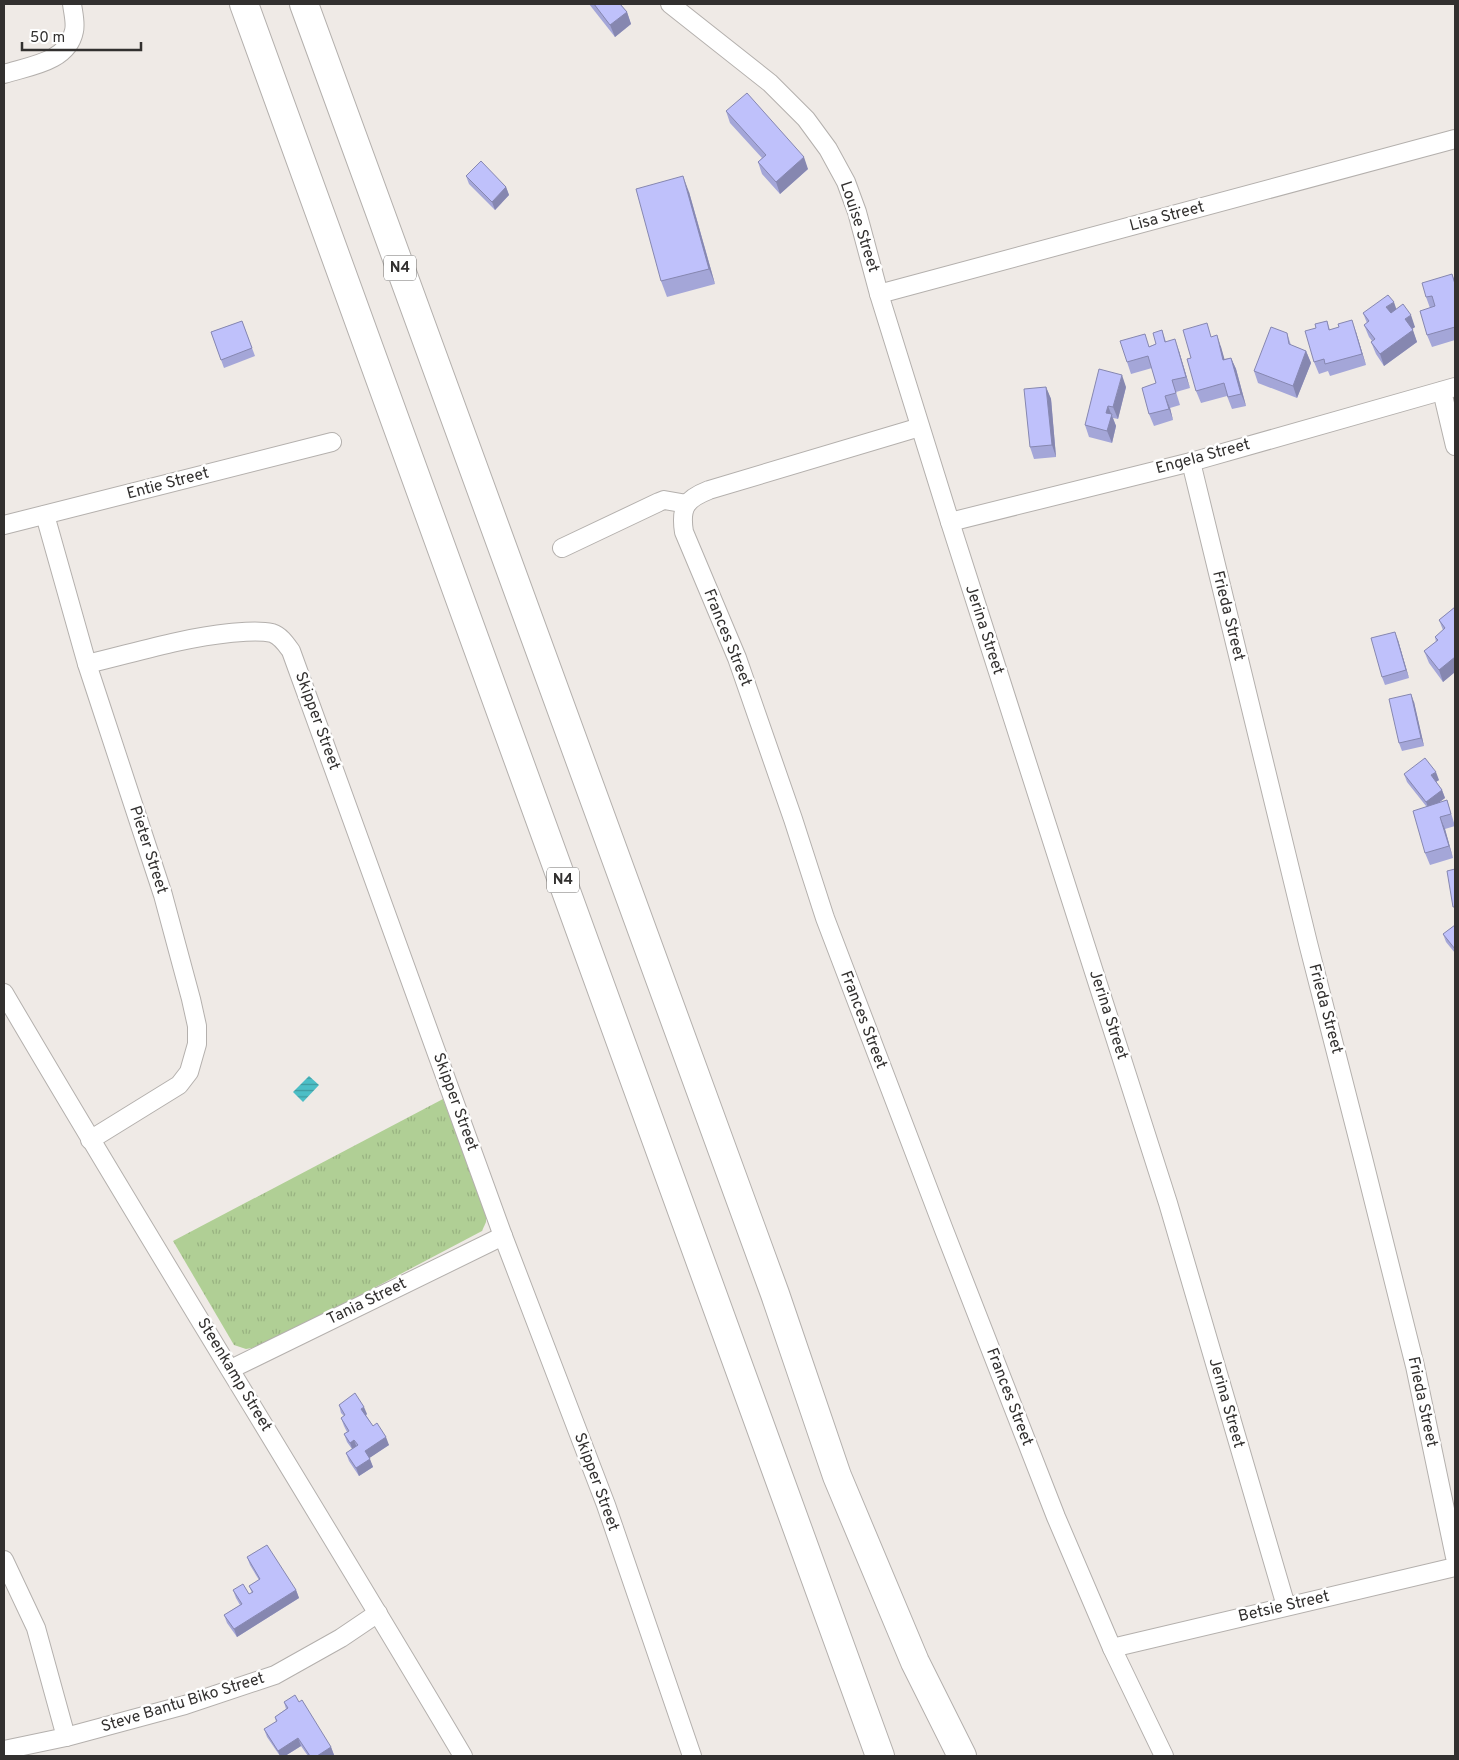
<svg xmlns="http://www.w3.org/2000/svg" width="1459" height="1760" font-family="Overpass,sans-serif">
  <defs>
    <pattern id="grass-tufts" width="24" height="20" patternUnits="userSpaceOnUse" patternTransform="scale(1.25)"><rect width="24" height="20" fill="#b0cf95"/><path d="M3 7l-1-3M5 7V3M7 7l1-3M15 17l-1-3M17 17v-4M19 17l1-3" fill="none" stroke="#98b281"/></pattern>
    <pattern id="water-rules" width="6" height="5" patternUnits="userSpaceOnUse" patternTransform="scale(1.25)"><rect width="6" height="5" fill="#4cbec6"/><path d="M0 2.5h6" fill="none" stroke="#409ba1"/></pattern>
  </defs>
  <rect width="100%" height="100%" fill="#efeae6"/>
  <path fill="url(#grass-tufts)" d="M443,1099L486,1211V1222L482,1231L264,1346L246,1349L234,1345L173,1241Z"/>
  <path fill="url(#water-rules)" d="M309,1076L319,1085L303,1102L293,1092Z"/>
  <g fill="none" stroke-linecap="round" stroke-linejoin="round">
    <g stroke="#b4b0ad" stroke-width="20">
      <g id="minor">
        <path d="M670,4L770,83L806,119L828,149L846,182L857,212L879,294L950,522L1168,1203L1286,1606"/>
        <path d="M4,74C29,66 68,62 74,31C76,23 73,12 72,4"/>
        <path d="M879,294L1455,139"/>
        <path d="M1442,391L1455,446"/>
        <path d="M920,427L709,490C686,499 680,507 684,532L737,658L793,819L825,918L944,1230L1056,1517L1112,1648L1164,1756"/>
        <path d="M1191,462L1308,943L1363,1158L1415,1366L1455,1557"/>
        <path d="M45,515L87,664L163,895L191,999L197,1026V1044L189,1072L179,1085L90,1140"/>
        <path d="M950,522L1191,462L1455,387"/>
        <path d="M4,525L332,442"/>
        <path d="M562,548L659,502L664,500L687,504"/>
        <path d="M87,664C134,653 181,638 230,633C243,632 258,630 272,633C281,636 286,644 291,651L503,1236L606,1505L692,1756"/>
        <path d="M4,993C154,1249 312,1501 463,1756"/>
        <path d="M231,1369L503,1236"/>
        <path d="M4,1560L36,1628L66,1737"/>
        <path d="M1112,1648L1455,1567"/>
        <path d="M4,1750L66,1737L185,1705L275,1675L341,1638L378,1613"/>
      </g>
    </g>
    <g stroke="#b4b0ad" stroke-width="30">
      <g id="motorway">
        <path d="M244,4L880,1756"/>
        <path d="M304,4L775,1294L837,1476L915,1662L962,1756"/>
      </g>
    </g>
    <use href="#minor" stroke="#fff" stroke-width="18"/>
    <use href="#motorway" stroke="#fff" stroke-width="28"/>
  </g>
  <g fill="#a4a6d8">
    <path d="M589,4H620L627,12L631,24L615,37Z"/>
    <path d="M726,111L808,169L780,194L762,174L758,162L762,158L730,123Z"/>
    <path d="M466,176L506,187L509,195L495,210L469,184Z"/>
    <path d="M689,192L715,284L667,297L661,281Z"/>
    <path d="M1452,274L1455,282V340L1432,347L1427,335L1430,308L1426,297Z"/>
    <path d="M1396,309L1415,327L1412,329L1417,342L1384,366L1376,354L1371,342L1372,341L1369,337L1364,325L1367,323L1363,313Z"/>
    <path d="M242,321L255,356L224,368L211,332Z"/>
    <path d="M1327,321L1330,330L1356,332L1366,365L1330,376L1328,371L1319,374L1314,362L1316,328Z"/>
    <path d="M1162,330L1166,342L1179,351L1190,388L1176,392L1180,405L1170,408L1173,420L1154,426L1149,414L1156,383L1152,368L1131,374L1127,362L1150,346L1156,344Z"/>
    <path d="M1287,333L1291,345L1306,351L1311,363L1297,398L1258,383L1254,371Z"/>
    <path d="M1212,337L1221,347L1224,359L1231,358L1236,369L1246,406L1232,409L1227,396L1201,403L1196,391L1191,358Z"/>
    <path d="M1046,387L1051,399L1056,457L1034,459L1030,447Z"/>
    <path d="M1126,387L1118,419L1113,418L1116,426L1112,443L1089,437L1085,425Z"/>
    <path d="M1455,607V672L1443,682L1429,663L1424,651L1436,642L1435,637L1443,630L1439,620Z"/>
    <path d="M1398,640L1409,678L1385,685L1382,677Z"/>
    <path d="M1414,702L1424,746L1402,751L1399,743Z"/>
    <path d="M1404,774L1439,780L1436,782L1442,790L1445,798L1438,803L1447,800L1455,826L1445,829L1453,858L1430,865L1425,853L1426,806L1407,782Z"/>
    <path d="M1455,925V953L1446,942L1443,934Z"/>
    <path d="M339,1405L367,1414L366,1415L373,1426L389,1445L369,1458L373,1467L359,1476L349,1461L346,1453L352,1449L347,1442L344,1434L347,1432L344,1426L341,1418L344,1416L341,1413Z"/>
    <path d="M247,1557L296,1590L299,1598L237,1637L227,1623L224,1615L240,1605L236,1598L233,1590L249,1594L252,1593L249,1586L259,1580L250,1565Z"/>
    <path d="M284,1702L331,1747L334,1755L333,1756H308L301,1746L285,1756H280L267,1737L264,1729L276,1722L275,1717L286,1709Z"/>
  </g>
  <g fill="#8687b0">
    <path d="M627,12L631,24L615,37L610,25Z"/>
    <path d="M804,157L808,169L780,194L776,182Z"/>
    <path d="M683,176L689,192L715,284L709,269Z"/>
    <path d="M506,187L509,195L495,210L492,202Z"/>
    <path d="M1394,302L1398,314L1390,319L1386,307Z"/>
    <path d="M1411,315L1415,327L1409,331L1405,319Z"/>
    <path d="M1352,320L1356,332L1366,365L1362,354Z"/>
    <path d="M1413,330L1417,342L1384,366L1380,354Z"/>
    <path d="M1217,335L1221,347L1228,371L1223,360Z"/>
    <path d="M1175,339L1179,351L1190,388L1186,377Z"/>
    <path d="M1306,351L1311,363L1297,398L1293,386Z"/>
    <path d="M1231,358L1236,369L1246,406L1241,394Z"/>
    <path d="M1122,375L1126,387L1118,419L1113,407Z"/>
    <path d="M1046,387L1051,399L1056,457L1052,445Z"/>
    <path d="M1165,396L1170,408L1173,420L1169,409Z"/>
    <path d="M1108,406L1116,426L1112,443L1107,431L1106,413Z"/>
    <path d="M1395,632L1398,640L1409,678L1406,670Z"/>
    <path d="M1455,657V672L1443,682L1439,670Z"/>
    <path d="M1411,694L1414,702L1424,746L1421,738Z"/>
    <path d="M1436,772L1439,780L1434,783L1431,775Z"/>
    <path d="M1442,790L1445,798L1429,810L1426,802Z"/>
    <path d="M1440,817L1445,829L1453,858L1449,846Z"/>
    <path d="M364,1407L367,1414L364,1417L361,1409Z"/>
    <path d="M386,1437L389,1445L368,1459L365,1451Z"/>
    <path d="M354,1440L357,1448L353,1451L350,1443Z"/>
    <path d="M370,1459L373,1467L359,1476L356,1468Z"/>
    <path d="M296,1590L299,1598L237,1637L234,1629Z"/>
    <path d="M298,1738L301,1746L285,1756H280L278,1751Z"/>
    <path d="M331,1747L334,1755L333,1756H317Z"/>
  </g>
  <g fill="#bfc1fb" stroke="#8687b0">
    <path d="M594,4H620L627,12L610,25Z"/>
    <path d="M747,93L804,157L776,182L758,162L766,155L726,111Z"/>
    <path d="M481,161L506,187L492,202L466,176Z"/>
    <path d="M683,176L709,269L661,281L636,189Z"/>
    <path d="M1452,274L1455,284V327L1427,335L1420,311L1435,306L1432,296L1426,297L1422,283Z"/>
    <path d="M1388,295L1394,302L1386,307L1391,313L1403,304L1411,315L1405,319L1413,330L1380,354L1371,342L1375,339L1364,325L1369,321L1363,313Z"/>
    <path d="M1352,320L1362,354L1325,364L1324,359L1314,362L1305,331L1316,328L1315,324L1327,321L1329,330L1339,327L1338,324Z"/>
    <path d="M242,321L252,348L221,360L211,332Z"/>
    <path d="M1207,323L1211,337L1217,335L1223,360L1231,358L1241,394L1228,397L1224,383L1196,391L1187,359L1191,358L1183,330Z"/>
    <path d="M1271,327L1287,333L1289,344L1306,351L1293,386L1254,371Z"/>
    <path d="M1162,330L1165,342L1175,339L1186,377L1172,380L1176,393L1165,396L1169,409L1149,414L1142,388L1156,383L1148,356L1127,362L1120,341L1145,334L1149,347L1156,344L1153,333Z"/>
    <path d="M1099,369L1122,375L1113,407L1108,406L1106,413L1112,414L1107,431L1085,425Z"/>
    <path d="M1046,387L1052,445L1030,447L1024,389Z"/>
    <path d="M1455,607V657L1439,670L1424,651L1438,640L1435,637L1445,628L1439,620Z"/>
    <path d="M1395,632L1406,670L1382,677L1371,638Z"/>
    <path d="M1411,694L1421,738L1399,743L1389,699Z"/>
    <path d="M1425,758L1436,772L1431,775L1442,790L1426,802L1404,774Z"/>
    <path d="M1447,800L1451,814L1440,817L1449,846L1425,853L1413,811Z"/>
    <path d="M1455,869V907H1453L1447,871Z"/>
    <path d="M1455,925V949L1443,934Z"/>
    <path d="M355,1393L364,1407L361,1409L373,1426L377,1423L386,1437L365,1451L370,1459L356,1468L346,1453L358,1445L354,1440L350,1443L344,1434L349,1431L341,1418L345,1415L339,1405Z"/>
    <path d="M267,1545L296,1590L234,1629L224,1615L242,1604L233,1590L243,1584L249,1594L253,1592L249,1586L260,1579L247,1557Z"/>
    <path d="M295,1695L299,1702L302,1700L331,1747L317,1756H310L298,1738L278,1751L264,1729L277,1721L275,1717L288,1708L284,1702Z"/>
  </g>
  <g text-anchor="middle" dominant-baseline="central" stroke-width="5" stroke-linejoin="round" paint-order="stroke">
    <g fill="#fff" stroke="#706e6d" stroke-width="1">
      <rect x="384" y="255.5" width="32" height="25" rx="4"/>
      <rect x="547" y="867.5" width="32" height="25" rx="4"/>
    </g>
    <g font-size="15" font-weight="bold" fill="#32302f">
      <text x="400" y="268">N4</text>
      <text x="563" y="880">N4</text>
    </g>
    <g font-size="16" fill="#32302f" stroke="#fff">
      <text transform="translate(1167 217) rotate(-15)">Lisa Street</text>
      <text transform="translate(859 227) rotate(72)">Louise Street</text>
      <text transform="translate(1203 457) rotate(-15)">Engela Street</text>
      <text transform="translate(168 484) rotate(-15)">Entie Street</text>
      <text transform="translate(1228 616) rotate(76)">Frieda Street</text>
      <text transform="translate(984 630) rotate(72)">Jerina Street</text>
      <text transform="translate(727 638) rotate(68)">Frances Street</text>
      <text transform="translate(317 721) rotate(70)">Skipper Street</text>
      <text transform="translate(148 850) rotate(72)">Pieter Street</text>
      <text transform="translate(1325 1009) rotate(75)">Frieda Street</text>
      <text transform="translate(1108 1015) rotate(72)">Jerina Street</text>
      <text transform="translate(863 1020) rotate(69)">Frances Street</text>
      <text transform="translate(455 1102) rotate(70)">Skipper Street</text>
      <text transform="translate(367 1302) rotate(-26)">Tania Street</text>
      <text transform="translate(234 1375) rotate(59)">Steenkamp Street</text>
      <text transform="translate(1009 1397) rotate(69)">Frances Street</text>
      <text transform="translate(1422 1402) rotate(78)">Frieda Street</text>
      <text transform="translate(1226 1403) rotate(74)">Jerina Street</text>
      <text transform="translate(596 1482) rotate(70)">Skipper Street</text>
      <text transform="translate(1284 1607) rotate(-13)">Betsie Street</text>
      <text transform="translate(183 1703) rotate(-17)">Steve Bantu Biko Street</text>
    </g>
  </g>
  <rect width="1459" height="1760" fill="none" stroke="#32302f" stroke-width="10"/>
  <path d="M22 42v8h119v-8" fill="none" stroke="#32302f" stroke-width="2.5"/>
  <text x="30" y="42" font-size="15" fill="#32302f" stroke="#ffffff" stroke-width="4" paint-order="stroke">50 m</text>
</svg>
